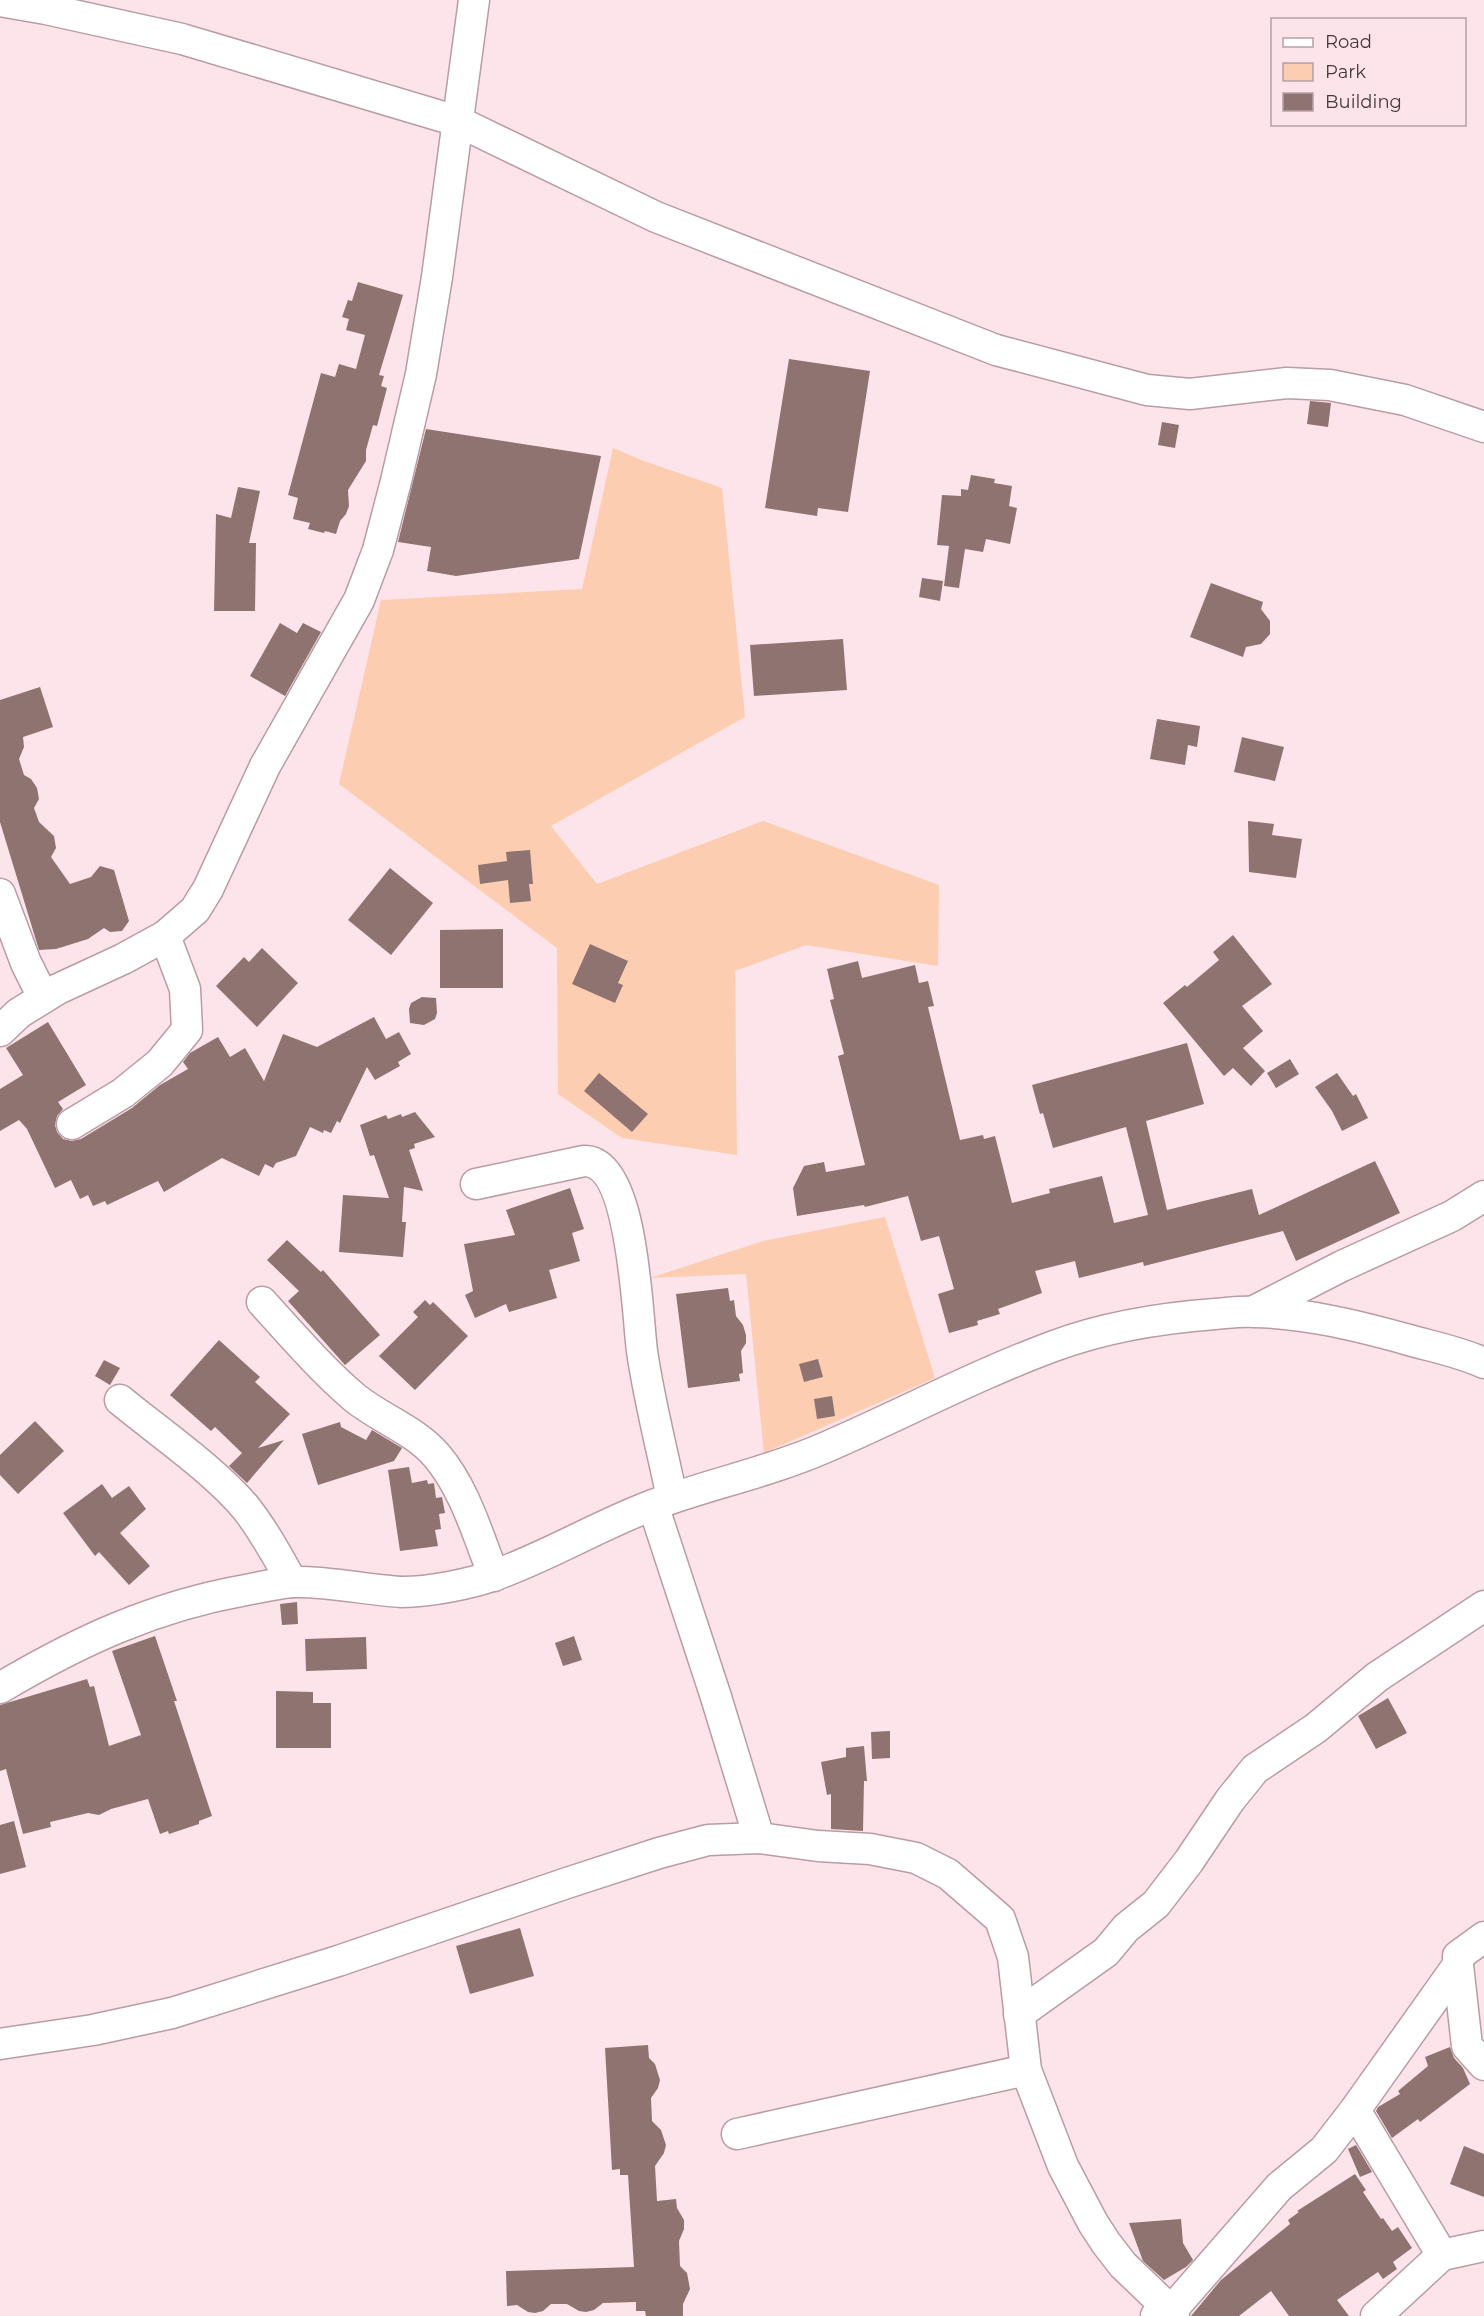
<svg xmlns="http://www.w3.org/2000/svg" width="1484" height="2316" font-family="Montserrat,sans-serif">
  <rect width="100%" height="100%" fill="#fde4eb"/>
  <g fill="#fccdb1">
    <path d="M613,448L644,461L722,488L745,717L551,826L597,884L763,821L939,885L938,966L806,945L735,971L737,1155L622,1138L558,1094L557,948L339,784L381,600L582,589Z"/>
    <path d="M885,1217L935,1378L764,1453L746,1274L650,1278L763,1241Z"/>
  </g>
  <g fill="#8f7370">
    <path d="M358,282L403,295L379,375L384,376L381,386L387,388L377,426L373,425L366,450V461L348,490L349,506L346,514L340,521L336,534L325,531L324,533L308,529L310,523L293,519L298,498L288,495L321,373L335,377L339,364L356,369L365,335L346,330L349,319L342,317L348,300L352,301Z"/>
    <path d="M789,359L870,371L848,512L818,508L817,516L765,508Z"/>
    <path d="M1310,401L1331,403L1328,427L1307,424Z"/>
    <path d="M1162,422L1179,425L1175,448L1158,445Z"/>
    <path d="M426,429L601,456L579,559L456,576L427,571L431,547L398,542Z"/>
    <path d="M971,475L995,479L994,483L1012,486L1009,506L1017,508L1010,544L986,539L983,552L965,549L959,588L944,586L949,546L937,545L942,495L961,496V489L968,490Z"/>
    <path d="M238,487L260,491L249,543H256L255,611H214L216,514L231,518Z"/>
    <path d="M922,578L943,581L940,601L919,597Z"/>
    <path d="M1211,583L1263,602L1261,609L1270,621V634L1261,644L1246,647L1243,657L1190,637Z"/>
    <path d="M280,623L297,633L303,623L321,632L285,696L250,676Z"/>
    <path d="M843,639L847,690L754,696L750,645Z"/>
    <path d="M40,687L53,727L23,737L24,747L19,759L24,775L31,779L37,788L39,799L34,808L39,822L54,836L56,848L51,857L70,884L91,877L100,866L114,870L129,921L122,931L110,932L104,928L88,939L56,949L39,950L0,822V700Z"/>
    <path d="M1157,719L1200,726L1197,747L1188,745L1185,765L1150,759Z"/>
    <path d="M1242,737L1284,747L1275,781L1234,772Z"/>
    <path d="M1248,821L1274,824L1272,835L1302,839L1296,878L1249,872Z"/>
    <path d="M530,850L533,884H529L531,901L510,903L508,880L480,884L478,865L507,861L506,852Z"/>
    <path d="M390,868L433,903L391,955L348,920Z"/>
    <path d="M503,929V988H440V930Z"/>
    <path d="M1233,935L1272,984L1242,1006L1263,1031L1243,1048L1265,1071L1251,1086L1233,1068L1224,1076L1163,1003L1185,985L1187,987L1219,960L1213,952Z"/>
    <path d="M590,944L628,961L618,983L623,985L615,1003L572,984Z"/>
    <path d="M262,948L298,983L257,1027L216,986L244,957L249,962Z"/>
    <path d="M858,961L862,978L915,965L919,983L928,981L934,1006L928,1007L960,1140L983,1135L984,1139L995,1136L1012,1203L1050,1193L1049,1189L1102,1176L1114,1223L1148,1215L1126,1127L1053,1148L1043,1113L1040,1114L1032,1085L1187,1043L1204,1104L1146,1121L1167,1210L1252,1189L1259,1215L1375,1161L1400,1213L1296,1261L1283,1231L1144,1266L1143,1262L1079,1278L1075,1261L1035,1271L1042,1293L998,1309L1000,1314L977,1321L978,1325L949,1333L938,1294L954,1289L939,1236L921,1241L908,1196L865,1207L864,1205L797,1216L793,1188L804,1166L824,1162L826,1172L865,1165L838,1056L844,1054L830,1000L834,999L827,969Z"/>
    <path d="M422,997L436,998L437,1013L435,1019L424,1025L410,1023L409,1009L411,1003Z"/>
    <path d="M374,1017L386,1039L399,1032L411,1054L398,1062L400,1066L375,1080L367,1067L340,1123L337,1121L331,1133L324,1130L323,1133L310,1127L296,1156L276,1163L273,1168L265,1164L259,1176L222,1158L164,1192L158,1181L107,1205L105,1201L93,1206L88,1195L80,1199L71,1180L55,1188L27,1129L19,1120L0,1131V1089L23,1075L6,1048L48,1022L86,1085L58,1102L63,1109L57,1116L55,1125L57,1132L63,1139L72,1141L81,1139L132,1108L160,1085L188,1069L183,1062L190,1053L218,1037L230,1057L245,1048L264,1081L283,1034L317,1047Z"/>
    <path d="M1290,1059L1299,1074L1276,1088L1267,1073Z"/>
    <path d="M599,1073L648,1114L632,1132L584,1091Z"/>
    <path d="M1337,1073L1353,1096L1356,1094L1368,1118L1342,1131L1332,1111L1315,1087Z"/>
    <path d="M415,1112L435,1137L414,1144L415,1148L409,1150L423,1191L404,1187L402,1222H406L403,1257L339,1252L343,1195L389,1198L374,1155L370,1156L360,1125L386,1115L388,1119L401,1114L402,1117Z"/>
    <path d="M570,1188L584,1229L572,1233L580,1261L549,1270L557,1298L509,1312L506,1304L475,1318L465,1295L473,1291L464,1244L515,1235L506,1210Z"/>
    <path d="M287,1240L321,1272L323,1270L380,1335L345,1365L288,1301L299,1291L267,1260Z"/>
    <path d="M728,1288L730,1301L734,1300L736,1316L743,1325L746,1335V1343L741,1351L743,1373L739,1374L740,1381L688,1388L676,1294Z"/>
    <path d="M425,1300L430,1305L433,1302L468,1336L415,1390L379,1356L418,1317L413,1312Z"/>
    <path d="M219,1340L260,1377L255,1382L290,1414L258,1448L284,1440L247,1483L229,1466L242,1453L215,1427L211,1431L170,1395Z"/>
    <path d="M818,1359L823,1377L804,1382L799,1364Z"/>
    <path d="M104,1360L120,1368L110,1385L95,1376Z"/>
    <path d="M832,1396L835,1416L817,1419L814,1399Z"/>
    <path d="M35,1421L64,1451L18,1494L0,1475V1455Z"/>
    <path d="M340,1422L341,1427L366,1440L372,1430L402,1448L394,1461L318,1485L302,1434Z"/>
    <path d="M409,1467L412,1483L427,1480L428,1484L434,1483L436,1498L442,1497L445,1513L439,1514L441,1529L435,1530L438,1546L400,1551L388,1470Z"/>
    <path d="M102,1484L112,1498L129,1486L146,1509L120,1533L150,1566L129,1585L99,1552L95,1556L63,1513Z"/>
    <path d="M297,1602L298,1624L282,1625L280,1604Z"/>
    <path d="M155,1636L177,1701H174L212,1816L199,1821V1824L169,1834L168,1831L160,1834L148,1799L111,1809L99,1815L88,1813L50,1822L51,1827L23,1834L6,1769L0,1771V1705L87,1679L90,1687L94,1686L109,1746L141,1735L112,1651Z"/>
    <path d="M574,1636L582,1660L563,1666L555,1643Z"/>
    <path d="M366,1637L367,1669L306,1671L305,1639Z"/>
    <path d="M276,1691L313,1692V1703H331V1748H276Z"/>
    <path d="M1388,1698L1407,1733L1376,1749L1358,1716Z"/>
    <path d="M890,1731V1758L872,1759L871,1732Z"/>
    <path d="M864,1746L867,1781H864L863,1831L831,1829V1794L827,1795L821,1762L846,1757V1748Z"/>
    <path d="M14,1821L26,1867L0,1874V1825Z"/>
    <path d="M520,1928L534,1976L470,1994L456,1946Z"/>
    <path d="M648,2045L649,2058L655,2064L660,2080L658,2088L651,2098L652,2121L661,2130L666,2145L664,2153L655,2166L657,2201L676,2199L677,2208L684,2220V2229L679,2241L680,2266L687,2273L690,2289L683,2304V2316H646L645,2311H636V2302L603,2303L594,2310L586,2312L579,2311L567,2304H551L543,2311L535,2313L528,2312L517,2305L507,2306L506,2271L634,2267L628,2175H620V2169L612,2170L605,2048Z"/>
    <path d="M1450,2047L1454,2058L1463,2068L1470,2084L1420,2122L1418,2119L1392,2138L1376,2111L1378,2107L1400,2094L1398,2091L1428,2066L1425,2057Z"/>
    <path d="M1356,2145L1372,2172L1360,2177L1348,2149Z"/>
    <path d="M1464,2146L1484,2154V2197L1450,2184Z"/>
    <path d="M1355,2174L1366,2190L1363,2192L1381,2219L1383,2218L1392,2231L1398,2227L1412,2248L1393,2262L1397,2269L1383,2279L1378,2272L1337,2300L1349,2316H1289L1271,2291L1239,2316H1191L1221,2280L1290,2224L1288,2220L1299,2212L1297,2211Z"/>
    <path d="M1181,2219L1183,2243L1193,2260L1186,2267L1164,2280L1143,2261L1129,2223Z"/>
  </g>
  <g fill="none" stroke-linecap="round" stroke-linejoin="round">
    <g stroke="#b99ca4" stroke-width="33">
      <g id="minor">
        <path d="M0,1L46,9L182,39L457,121L656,217L996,350L1147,390L1190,394L1287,383L1330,385L1405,400L1484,427"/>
        <path d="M0,894L26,963L43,997"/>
        <path d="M0,1031L19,1013L58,989L123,959L165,936L195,910L208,889L265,766L359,600L378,550L396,481L421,374L437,277L474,0"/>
        <path d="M72,1124L123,1093L160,1063L187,1030L185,989L165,936"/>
        <path d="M476,1184L584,1161C634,1160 637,1315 642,1351C649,1400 662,1449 672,1498"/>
        <path d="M262,1302C292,1335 321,1369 355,1398C381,1419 415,1430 437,1456C465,1489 478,1536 494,1576"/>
        <path d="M1254,1311L1342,1266L1452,1216L1484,1196"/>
        <path d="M120,1400C160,1433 213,1469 246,1508C264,1531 278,1557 292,1582"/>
        <path d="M653,1505L716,1697L759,1838"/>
        <path d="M0,1688C79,1641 155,1606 246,1590C262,1587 278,1583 293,1582C329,1581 367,1590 402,1592C429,1592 470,1584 495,1575C549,1556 599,1525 653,1505C709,1484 769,1472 824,1448C901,1415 975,1375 1054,1346C1105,1327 1161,1318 1215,1314C1228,1313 1242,1311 1255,1312C1306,1313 1359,1326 1409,1340C1434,1347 1460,1352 1484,1363"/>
        <path d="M1458,1965L1467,2046L1484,2065"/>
        <path d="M1019,2014L1106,1952L1126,1928L1156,1904L1189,1861L1230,1800L1255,1769L1316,1728L1377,1677L1484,1606"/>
        <path d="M0,2044L93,2030L172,2013L338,1961L564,1884L659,1853L708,1840L759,1838L818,1846L870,1849L916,1858L948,1874L1000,1919L1013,1957L1026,2070L1063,2166L1093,2223L1106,2243L1123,2265L1171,2311L1174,2316"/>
        <path d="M1355,2110L1442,2255"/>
        <path d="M737,2134L1026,2070"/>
        <path d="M1156,2316L1171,2311L1279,2187L1324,2150L1355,2110L1458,1965V1956L1484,1937"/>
        <path d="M1376,2316L1442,2255L1484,2246"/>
      </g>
    </g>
    <use href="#minor" stroke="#fff" stroke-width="30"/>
  </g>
  <rect x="1271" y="18" width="195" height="108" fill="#fde4eb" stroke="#b3a0a5" stroke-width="1.5"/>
  <rect x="1283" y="38" width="30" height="9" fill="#ffffff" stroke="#b3a0a5" stroke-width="1.5"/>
  <text x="1325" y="48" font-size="18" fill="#45393d">Road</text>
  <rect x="1283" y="63" width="30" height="18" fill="#fccdb1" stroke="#b3a0a5" stroke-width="1.5"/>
  <text x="1325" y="78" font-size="18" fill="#45393d">Park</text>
  <rect x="1283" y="93" width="30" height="18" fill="#8f7370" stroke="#b3a0a5" stroke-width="1.5"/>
  <text x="1325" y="108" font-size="18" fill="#45393d">Building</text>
</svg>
